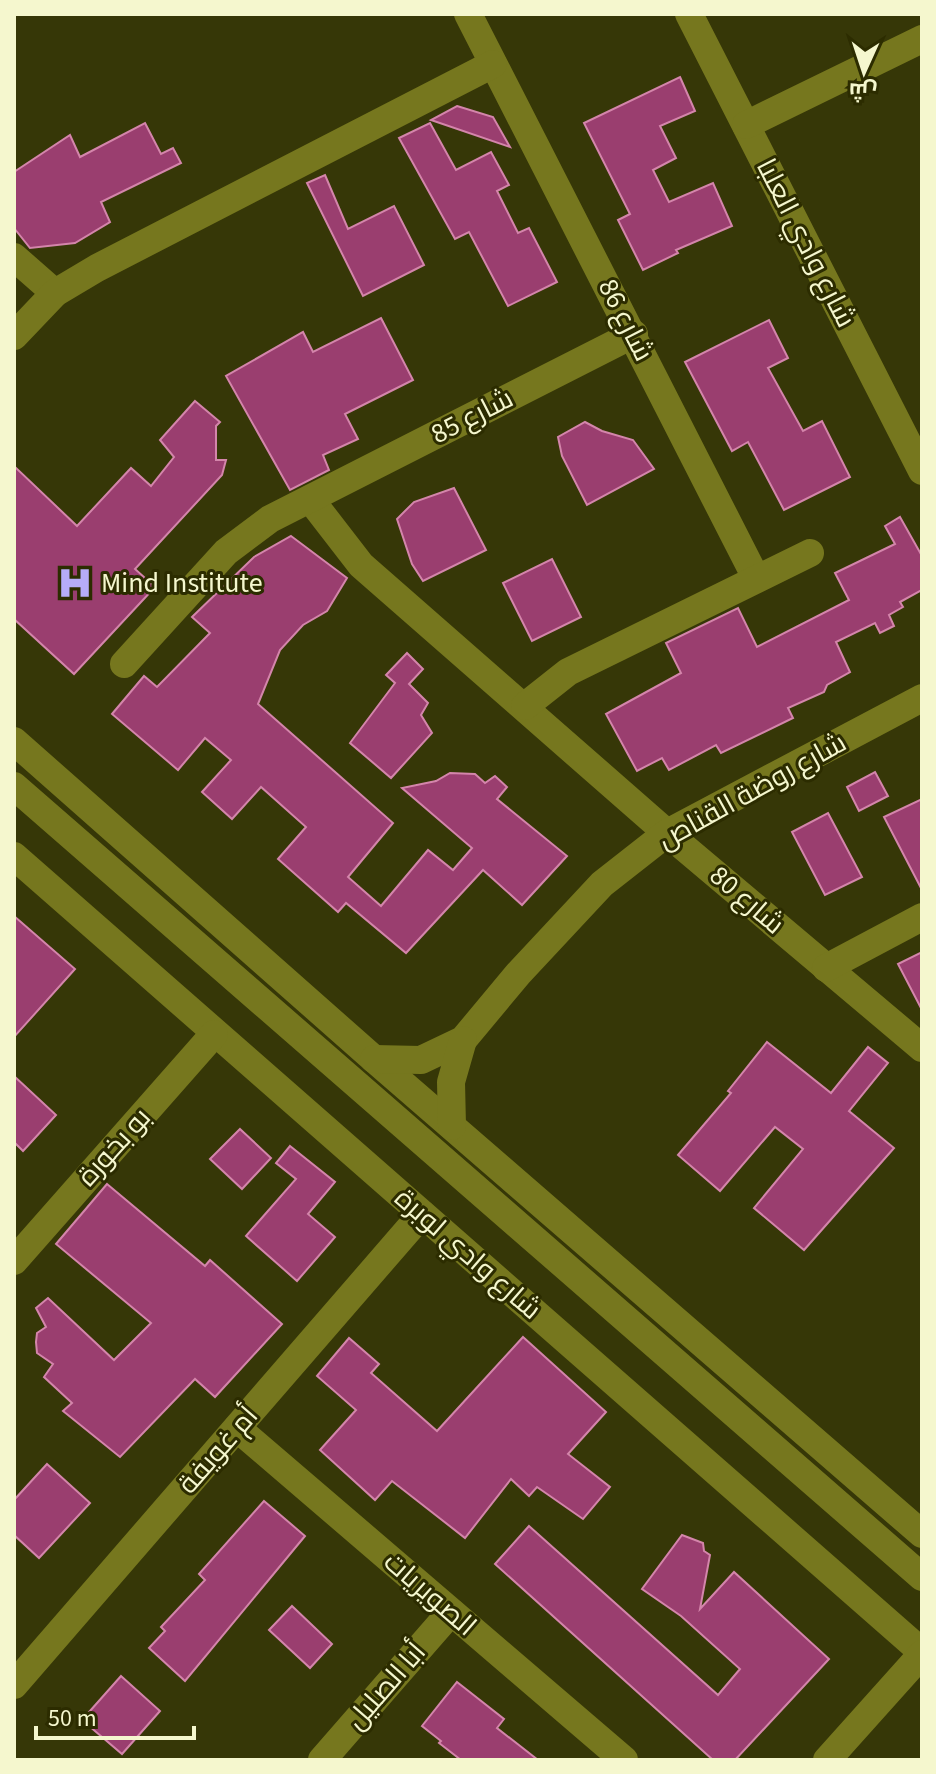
<svg xmlns="http://www.w3.org/2000/svg" width="936" height="1774" font-family="'Source Sans 3',Cairo,sans-serif">
  <rect width="100%" height="100%" fill="#363707"/>
  <g fill="#9a3e6f" stroke="#d485ab" stroke-width="2">
    <path d="M680,77L695,111L660,126L676,158L653,170L669,202L713,183L732,226L676,250L678,253L643,270L618,220L630,214L584,123Z"/>
    <path d="M457,106L493,117L510,147L431,120Z"/>
    <path d="M145,123L161,154L173,148L181,163L101,202L110,222L75,243L30,248L14,228V172L70,135L80,157Z"/>
    <path d="M430,123L456,170L491,152L509,185L497,191L518,233L529,228L557,282L508,306L469,232L455,239L399,138Z"/>
    <path d="M325,175L348,229L394,206L424,265L363,296L307,183Z"/>
    <path d="M381,318L413,380L345,414L358,439L323,455L329,470L290,490L226,376L303,332L313,352Z"/>
    <path d="M769,320L788,358L768,368L803,431L822,421L850,477L784,510L748,442L732,451L685,362Z"/>
    <path d="M195,401L220,422L216,426V460H226L222,475L135,569L155,587L74,674L14,619V466L77,526L131,468L151,486L174,457L160,440Z"/>
    <path d="M585,422L602,431L633,440L654,469L587,505L562,456L558,437Z"/>
    <path d="M454,488L486,550L423,581L412,564L397,519L414,502Z"/>
    <path d="M900,517L922,556V590L900,602L903,607L889,615L894,626L880,633L875,623L836,642L850,672L827,685L824,692L788,708L793,718L721,753L716,745L669,770L662,758L637,771L606,714L681,673L666,643L738,608L757,647L849,600L835,573L895,544L885,526Z"/>
    <path d="M291,536L347,578L327,611L303,625L280,650L258,704L393,823L348,877L381,906L428,850L453,870L472,848L402,788L436,781L450,773L475,774L485,783L495,776L507,787L497,799L567,856L522,905L483,870L406,953L346,903L338,912L278,859L306,827L261,787L232,819L202,792L231,760L205,738L178,770L112,714L144,676L157,687L210,633L192,617L254,557Z"/>
    <path d="M552,559L581,617L532,641L503,583Z"/>
    <path d="M407,653L423,669L409,684L428,703L421,715L432,733L391,778L350,743L395,683L386,675Z"/>
    <path d="M875,772L888,796L859,811L847,787Z"/>
    <path d="M922,799V890L884,817Z"/>
    <path d="M828,813L862,877L825,895L792,832Z"/>
    <path d="M14,916L75,969L14,1037Z"/>
    <path d="M922,952V1010L898,964Z"/>
    <path d="M767,1042L831,1093L868,1047L888,1063L849,1111L894,1148L804,1250L754,1208L803,1149L775,1127L720,1191L678,1155L731,1093L728,1091Z"/>
    <path d="M14,1076L56,1115L23,1151L14,1142Z"/>
    <path d="M240,1129L271,1158L242,1189L210,1159Z"/>
    <path d="M290,1146L335,1182L308,1214L335,1237L297,1281L246,1236L296,1179L276,1163Z"/>
    <path d="M107,1184L205,1266L210,1260L282,1324L215,1397L195,1379L120,1457L63,1411L72,1403L44,1377L53,1364L37,1353L36,1342L37,1333L46,1327L36,1308L48,1298L114,1360L151,1323L56,1244Z"/>
    <path d="M523,1337L606,1412L568,1454L610,1487L583,1519L537,1487L529,1496L511,1479L465,1538L392,1481L375,1500L320,1450L356,1410L317,1376L349,1338L379,1364L371,1373L437,1431Z"/>
    <path d="M47,1464L90,1503L39,1558L14,1535V1500Z"/>
    <path d="M264,1501L305,1536L185,1681L149,1648L165,1631L161,1627L205,1580L199,1574Z"/>
    <path d="M529,1526L718,1695L740,1669L681,1616L642,1589L682,1535L703,1543L704,1551L710,1555L700,1609L734,1572L829,1659L735,1760H713L495,1564Z"/>
    <path d="M292,1606L332,1644L310,1668L269,1630Z"/>
    <path d="M121,1676L160,1711L122,1754L82,1720Z"/>
    <path d="M457,1682L504,1719L497,1728L538,1760H461L439,1743L441,1741L422,1726Z"/>
  </g>
  <g fill="none" stroke-linecap="round" stroke-linejoin="round">
    <g stroke="#76771e" stroke-width="28">
      <path d="M468,14L756,578"/>
      <path d="M689,14L922,471"/>
      <path d="M746,125L922,39"/>
      <path d="M14,257L55,293"/>
      <path d="M14,336L55,293L97,268L493,64"/>
      <path d="M310,499L361,565L667,833L922,1048"/>
      <path d="M124,664L226,552L270,519L634,334"/>
      <path d="M525,706L568,672L810,553"/>
      <path d="M14,741L374,1059L922,1534"/>
      <path d="M14,786L922,1577"/>
      <path d="M14,856L922,1652"/>
      <path d="M826,968L922,917"/>
      <path d="M374,1059L421,1060L463,1040L518,974L602,884L667,833L922,698"/>
      <path d="M452,1126L451,1082L463,1040"/>
      <path d="M14,1261L214,1034"/>
      <path d="M237,1428L624,1760"/>
      <path d="M14,1685L422,1214"/>
      <path d="M322,1760L451,1612"/>
      <path d="M827,1760L922,1654"/>
    </g>
  </g>
  <defs>
    <g id="hospital-bare" transform="scale(2.76)"><path d="M-5-5h3v3.5h4V-5h3V5h-3V1.5h-4V5h-3Z" fill="#b6acf8" stroke="#2c2c00" stroke-width="2.5" paint-order="stroke"/></g>
  </defs>
  <g fill-rule="evenodd">
    <use href="#hospital-bare" x="75" y="583"/>
  </g>
  <g text-anchor="middle" dominant-baseline="central" stroke-width="6" stroke-linejoin="round" paint-order="stroke">
    <g font-size="28" fill="#f5f7ce" stroke="#2c2c00">
      <text transform="translate(806 243) rotate(63)">شارع وادي العلبا</text>
      <text transform="translate(626 320) rotate(63)">شارع 86</text>
      <text transform="translate(472 416) rotate(-27)">شارع 85</text>
      <text transform="translate(752 791) rotate(-29)">شارع روضة القناص</text>
      <text transform="translate(747 900) rotate(41)">شارع 80</text>
      <text transform="translate(114 1147) rotate(-48)">بو بخورة</text>
      <text transform="translate(468 1254) rotate(41)">شارع وادي لوبرة</text>
      <text transform="translate(218 1450) rotate(-49)">أم غويفة</text>
      <text transform="translate(430 1594) rotate(41)">الصويريات</text>
      <text transform="translate(386 1686) rotate(-49)">أبا الصليل</text>
    </g>
    <g font-size="28" fill="#f5f7ce" stroke="#2c2c00" text-anchor="start">
      <text x="101" y="583">Mind Institute</text>
    </g>
  </g>
  <rect width="936" height="1774" fill="none" stroke="#f5f7ce" stroke-width="32"/>
  <g transform="translate(864 72) rotate(183)" stroke="#2c2c00" stroke-width="6" paint-order="stroke">
  <path d="M0-6L14 30L0 20L-14 30Z" fill="#f5f7ce"/>
  <text y="-12" font-size="22" font-weight="bold" text-anchor="middle" fill="#f5f7ce">ش</text>
  </g>
  <path d="M36 1726v12h158v-12" fill="none" stroke="#f5f7ce" stroke-width="4"/>
  <text x="48" y="1726" font-size="24" fill="#f5f7ce" stroke="#2c2c00" stroke-width="6" paint-order="stroke">50 m</text>
</svg>
